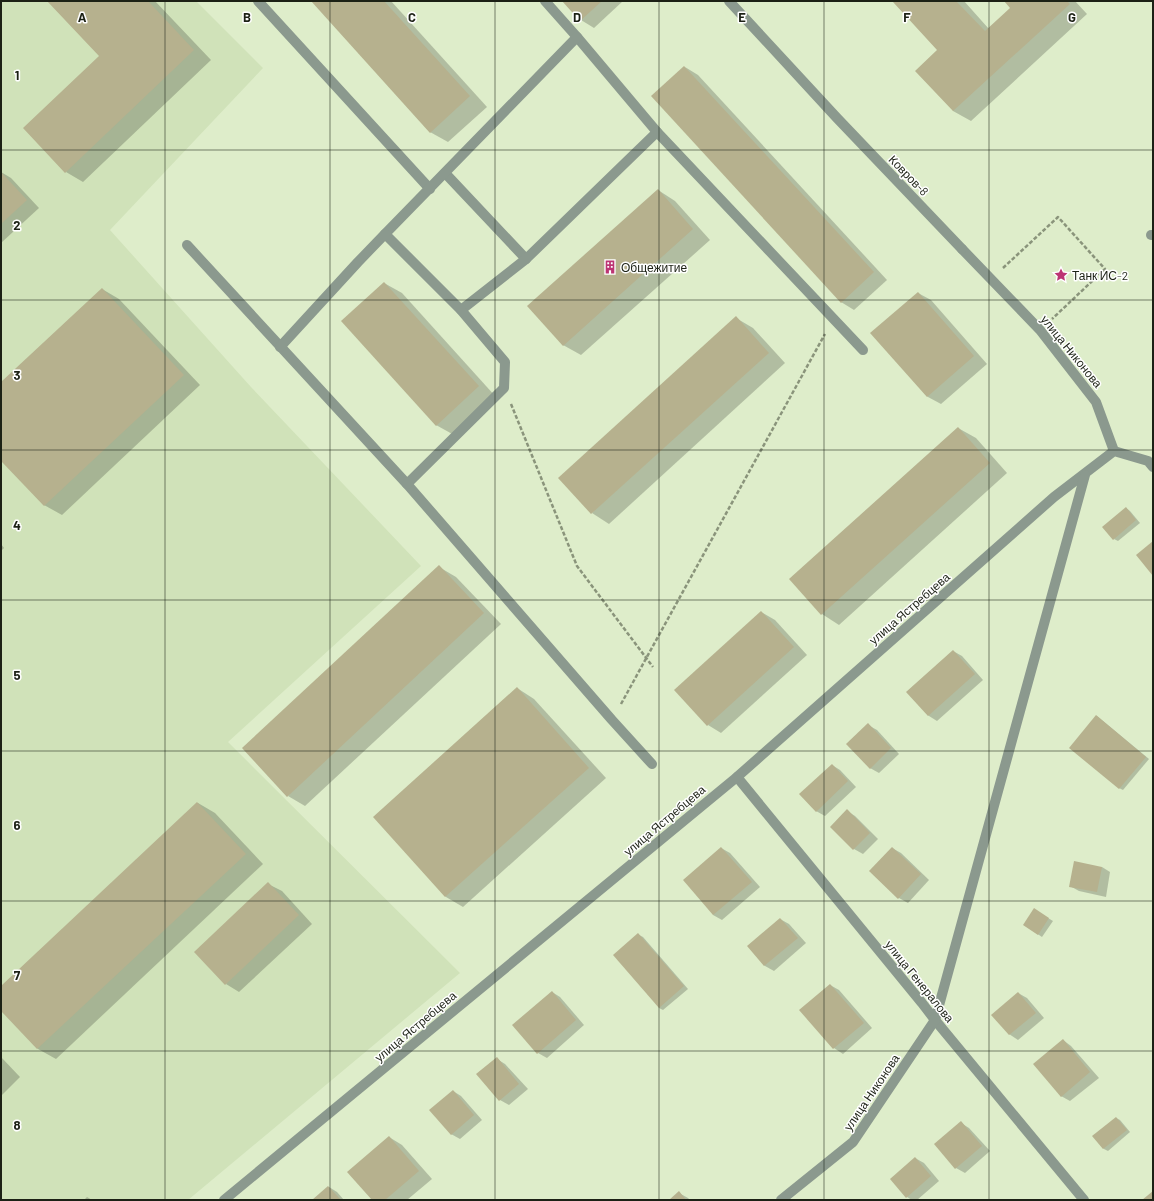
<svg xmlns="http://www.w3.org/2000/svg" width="1154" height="1201" font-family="Barlow,sans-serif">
  <rect width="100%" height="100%" fill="#deedca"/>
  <path fill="#d0e2b9" d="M1,1H196L263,68L110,230L251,387L421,566L228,742L460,973L188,1200H1Z"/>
  <g fill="#0003">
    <path d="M48,1H155L211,60L83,182L66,172L101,56Z"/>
    <path d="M312,1H391L487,107L448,142L430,132Z"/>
    <path d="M563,1H623L594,28L581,20Z"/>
    <path d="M895,1H964L989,29L1012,8L1005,1H1075L1087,14L971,121L953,111L939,50Z"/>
    <path d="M685,67L698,75L887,280L854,310L841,302Z"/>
    <path d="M1,172L11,178L39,208L1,243Z"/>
    <path d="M658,190L675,201L710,240L581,355L563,345Z"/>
    <path d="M384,283L402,293L496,397L454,435L436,425Z"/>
    <path d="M102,289L119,299L200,385L62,515L44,505L1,459V383Z"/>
    <path d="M918,293L931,300L987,364L941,404L928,397L872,333Z"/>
    <path d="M736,318L753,328L785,363L609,524L592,513Z"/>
    <path d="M958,428L976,438L1007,473L839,625L822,614L790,579Z"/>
    <path d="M1126,508L1130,511L1140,523L1118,541L1114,539Z"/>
    <path d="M1,544L4,548L1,551Z"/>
    <path d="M439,567L456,577L501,624L305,806L288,796Z"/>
    <path d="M761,612L775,620L807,655L721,733L708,725Z"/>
    <path d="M953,651L962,656L983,680L937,721L929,716L907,692Z"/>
    <path d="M517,688L534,699L606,778L463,907L446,897L374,817Z"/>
    <path d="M1097,716L1149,759L1123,790L1119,788Z"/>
    <path d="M868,725L877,730L899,754L879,773L870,768Z"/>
    <path d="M832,765L840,770L856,787L825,816L816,811Z"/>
    <path d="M198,803L215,813L263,864L56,1059L38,1049L1,1009V987Z"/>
    <path d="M847,811L855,816L878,839L863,854L854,849L831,827Z"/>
    <path d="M721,848L730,853L760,887L722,920L713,915Z"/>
    <path d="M892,848L901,853L929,880L908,903L899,898Z"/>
    <path d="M1102,867L1110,872L1106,897L1079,891L1070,886Z"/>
    <path d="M268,884L282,891L312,924L239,992L226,984Z"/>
    <path d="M1038,912L1053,921L1042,937L1024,925Z"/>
    <path d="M780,919L789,924L806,943L774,971L765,966L748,946Z"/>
    <path d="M639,935L643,937L688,989L663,1010L659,1008Z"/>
    <path d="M830,985L839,990L872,1028L843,1054L834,1048L801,1010Z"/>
    <path d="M552,992L560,997L584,1025L547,1058L538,1053Z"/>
    <path d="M1018,993L1027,998L1044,1018L1018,1040L1009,1034Z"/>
    <path d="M1063,1040L1071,1046L1099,1078L1070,1101L1061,1096Z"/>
    <path d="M1,1057L20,1077L1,1096Z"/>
    <path d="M497,1059L505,1064L528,1089L509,1105L500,1100Z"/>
    <path d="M453,1091L461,1096L482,1120L460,1139L451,1134Z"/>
    <path d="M1116,1118L1120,1120L1130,1132L1108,1151L1104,1149L1094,1136Z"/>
    <path d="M961,1123L969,1128L990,1151L965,1173L956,1168Z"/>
    <path d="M389,1137L402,1145L432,1179L407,1200H373Z"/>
    <path d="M915,1158L924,1163L939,1181L917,1200H912L907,1197Z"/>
    <path d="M329,1187L337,1192L344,1200H313Z"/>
    <path d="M679,1193L688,1198L690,1200H671Z"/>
    <path d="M87,1197L92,1200H84Z"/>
  </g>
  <g fill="#b6b18e">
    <path d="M47,1H148L194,50L65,173L23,128L99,56Z"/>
    <path d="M311,1H384L470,96L430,133Z"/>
    <path d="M562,1H602L580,21Z"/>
    <path d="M894,1H956L985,31L1010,8L1004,1H1067L1070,4L953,111L915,71L937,50L893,2Z"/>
    <path d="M684,66L874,272L841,303L651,96Z"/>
    <path d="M1,172L27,200L1,224Z"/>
    <path d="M658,189L693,229L563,346L527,306Z"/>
    <path d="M384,282L479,386L436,426L341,321Z"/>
    <path d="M102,288L184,375L44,506L1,461V382Z"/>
    <path d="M918,292L974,356L927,397L870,333Z"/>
    <path d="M736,316L769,353L591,514L558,478Z"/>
    <path d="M958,427L990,463L821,615L789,579Z"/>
    <path d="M1126,507L1136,520L1113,540L1102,527Z"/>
    <path d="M1153,541V576L1136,555Z"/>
    <path d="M439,565L484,613L287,797L242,748Z"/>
    <path d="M761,611L794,647L707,726L674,690Z"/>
    <path d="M953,650L975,674L928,716L906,692Z"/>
    <path d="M517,687L589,768L445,897L373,817Z"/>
    <path d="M1096,715L1146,757L1119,789L1069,748Z"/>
    <path d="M868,723L891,748L870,769L846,744Z"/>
    <path d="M832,764L848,781L816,812L799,794Z"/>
    <path d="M197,802L246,854L37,1049L1,1011V986Z"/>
    <path d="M847,809L870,833L853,850L830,827Z"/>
    <path d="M721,847L752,882L713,915L683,880Z"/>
    <path d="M892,847L921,874L898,899L869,871Z"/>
    <path d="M1074,861L1102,867L1097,892L1069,887Z"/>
    <path d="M268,882L299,915L225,985L194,952Z"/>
    <path d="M1034,908L1049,918L1038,935L1023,925Z"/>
    <path d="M780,918L798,938L764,966L747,946Z"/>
    <path d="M638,933L684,986L659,1008L613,955Z"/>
    <path d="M830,984L864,1023L833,1049L799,1010Z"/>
    <path d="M552,991L576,1020L537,1054L512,1025Z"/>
    <path d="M1018,992L1036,1013L1009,1035L991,1015Z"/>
    <path d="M1063,1039L1090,1072L1061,1097L1033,1064Z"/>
    <path d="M497,1057L519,1084L499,1101L476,1074Z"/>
    <path d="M453,1090L474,1115L451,1135L429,1110Z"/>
    <path d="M1116,1117L1127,1130L1103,1149L1092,1136Z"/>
    <path d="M961,1121L982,1146L955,1169L934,1144Z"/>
    <path d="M389,1136L419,1171L385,1200H372L347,1172Z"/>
    <path d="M915,1157L931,1176L906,1198L890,1179Z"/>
    <path d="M328,1186L341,1200H312Z"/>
    <path d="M679,1191L686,1200H669Z"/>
    <path d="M1153,1191V1200H1142Z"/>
  </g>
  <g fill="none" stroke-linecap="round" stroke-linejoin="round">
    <g stroke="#8a947b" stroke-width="2.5" stroke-dasharray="4 2" stroke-linecap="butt">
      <path d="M1003,268L1058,217L1105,269L1052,319"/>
      <path d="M511,404L577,566L653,667"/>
      <path d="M621,704L825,334"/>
    </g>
    <g stroke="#8b998e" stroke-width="10">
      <path d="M258,1L430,189"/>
      <path d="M545,1L577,37L657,132L863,350"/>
      <path d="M445,173L526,259"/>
      <path d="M385,234L577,37"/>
      <path d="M1151,235H1153"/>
      <path d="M187,245L407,484L612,720L652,764"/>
      <path d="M962,249L1040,330L1096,402L1114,451"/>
      <path d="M461,310L526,259L657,132"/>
      <path d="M280,347L358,262L385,234L461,310L505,362L504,388L407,484"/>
    </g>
    <g stroke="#8b998e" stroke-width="10">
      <path d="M729,1L837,118L962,249"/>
      <path d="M737,777L922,1003L935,1020L1084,1200"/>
      <path d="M224,1200L737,777L1054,497L1114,451L1148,461L1153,467"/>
      <path d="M781,1200L853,1142L935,1020L1085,475"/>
    </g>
  </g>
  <path fill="none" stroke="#1c2115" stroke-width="1" stroke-opacity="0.55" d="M165,1V1200M330,1V1200M495,1V1200M659,1V1200M824,1V1200M989,1V1200M1,150H1153M1,300H1153M1,450H1153M1,600H1153M1,751H1153M1,901H1153M1,1051H1153"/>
  <defs>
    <g id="building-bare" transform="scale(1.08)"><path d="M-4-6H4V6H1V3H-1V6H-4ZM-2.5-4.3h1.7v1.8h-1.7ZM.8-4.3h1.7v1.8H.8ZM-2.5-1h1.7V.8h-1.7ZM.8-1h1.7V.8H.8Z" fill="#bc3473" stroke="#fff" stroke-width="2.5" paint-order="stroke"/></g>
    <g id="sight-bare" transform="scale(1.08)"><path d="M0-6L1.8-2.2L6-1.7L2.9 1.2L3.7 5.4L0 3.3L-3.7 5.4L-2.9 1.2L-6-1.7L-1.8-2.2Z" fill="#bc3473" stroke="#fff" stroke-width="2.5" paint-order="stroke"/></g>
  </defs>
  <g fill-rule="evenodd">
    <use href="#building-bare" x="610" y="267"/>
    <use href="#sight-bare" x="1061" y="275"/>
  </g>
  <g text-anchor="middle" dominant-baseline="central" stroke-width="3" stroke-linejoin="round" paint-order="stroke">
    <g font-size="12" fill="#1c2115" stroke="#fff">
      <text transform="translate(909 175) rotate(46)">Ковров-8</text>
      <text transform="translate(1072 351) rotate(51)">улица Никонова</text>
      <text transform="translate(909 608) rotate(-41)">улица Ястребцева</text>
      <text transform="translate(664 820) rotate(-40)">улица Ястребцева</text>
      <text transform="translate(920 981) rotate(51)">улица Генералова</text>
      <text transform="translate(415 1026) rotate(-40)">улица Ястребцева</text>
      <text transform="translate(871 1092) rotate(-56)">улица Никонова</text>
    </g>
    <g font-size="12" fill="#1c2115" stroke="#fff" text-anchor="start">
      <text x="621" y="267">Общежитие</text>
      <text x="1072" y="275">Танк ИС-2</text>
    </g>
  </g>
  <g font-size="13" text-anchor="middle" font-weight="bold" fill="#1c2115" stroke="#fff" stroke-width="3" stroke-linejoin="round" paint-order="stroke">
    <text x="82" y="22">A</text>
    <text x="247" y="22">B</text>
    <text x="412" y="22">C</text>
    <text x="577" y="22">D</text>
    <text x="742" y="22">E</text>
    <text x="907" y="22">F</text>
    <text x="1072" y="22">G</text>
    <text x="17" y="80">1</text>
    <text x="17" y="230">2</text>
    <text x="17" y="380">3</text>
    <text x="17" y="530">4</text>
    <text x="17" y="680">5</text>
    <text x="17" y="830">6</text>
    <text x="17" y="980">7</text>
    <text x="17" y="1130">8</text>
  </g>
  <rect width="1154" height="1201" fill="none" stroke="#1c2115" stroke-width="4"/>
</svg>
